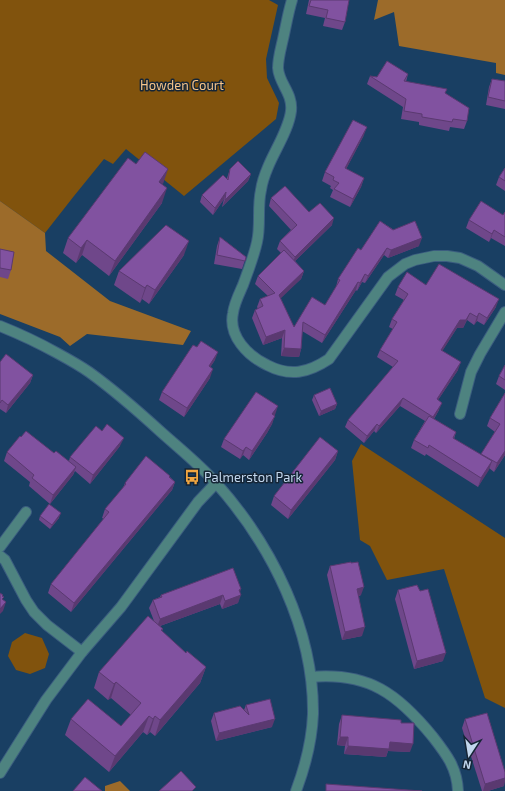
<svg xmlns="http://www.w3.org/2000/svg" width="505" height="791" font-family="'Exo 2',sans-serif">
  <rect width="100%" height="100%" fill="#193f63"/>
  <g fill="#81530d">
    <path d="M0,0H269L278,5L266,59L267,78L279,103L276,119L184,196L126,149L113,164L104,159L74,196L45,233L0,201Z"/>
    <path d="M361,444L505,538V708L485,698L444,569L387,580L370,546L360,540L352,461Z"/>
    <path d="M25,633L42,638L49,654L45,668L30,674L16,670L8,656L12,642Z"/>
  </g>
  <g fill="#9c6b2a">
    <path d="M378,0H505V75L496,73V63L399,46L394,12L374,20Z"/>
    <path d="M0,201L45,233L46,251L110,301L191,331L183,345L87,334L70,346L60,337L0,314Z"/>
    <path d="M120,781L130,791H105V786Z"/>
  </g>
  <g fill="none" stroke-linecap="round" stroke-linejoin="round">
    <g stroke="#3b5d7f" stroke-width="12">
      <g id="minor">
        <path d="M292,0C288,13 286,26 283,39C281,48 278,58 278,68C279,84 293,93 291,111C289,129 275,150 268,167C265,174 262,183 261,190C257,207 261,225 257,242C254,256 248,271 243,285C239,294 234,304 233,313C228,336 248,356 267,365C290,377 308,373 329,359L388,277L405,264L415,260L434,256H447L460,258L478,266L505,285"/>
        <path d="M0,326C20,334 39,343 57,353C68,359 79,365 89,372C114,390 138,411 161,432C180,449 200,465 217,484C272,546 314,630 313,714C312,740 305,767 296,791"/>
        <path d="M460,414L471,372L480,354L505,312"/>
        <path d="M0,547L26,512"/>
        <path d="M0,556L5,560L26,600L34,612L47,625L82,652L46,700L0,773"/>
        <path d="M82,652L121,607L198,502L216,483"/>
        <path d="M311,677C369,672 398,694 433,737C447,755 457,768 458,791"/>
      </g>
    </g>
    <use href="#minor" stroke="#4e8380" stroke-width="10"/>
  </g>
  <g fill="#6f478a">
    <path d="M309,0H349L345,22L342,30L323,26L325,18L306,14Z"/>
    <path d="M408,74L406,82L445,93L467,121L464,129L450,127L449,131L419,125V122L401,119L403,107L367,84L370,76L377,77Z"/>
    <path d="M492,79L505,81V109L486,105L489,87Z"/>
    <path d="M364,135L346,169L364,178L361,187L350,207L330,197L333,190L330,188L331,186L322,181L325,172Z"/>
    <path d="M505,168V191L496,185L499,177Z"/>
    <path d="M230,169L251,174L248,181L222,207L224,199L213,215L200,202L202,195L227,178Z"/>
    <path d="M162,185V203L109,276L82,255L76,263L63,253L68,238Z"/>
    <path d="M271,198L309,212L332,225L295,261L304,271L301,279L280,298L294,327L325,305L336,287L338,279L361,250L380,221L419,246L388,258L384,255L365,283L362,282L357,291L356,290L322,343L302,331L301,349L299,357L281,356L282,338L263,345L252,318L255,310L258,309L257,307L260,299L268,296L255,284L258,276L281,253L277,249L280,241L291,230L269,206Z"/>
    <path d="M505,212V246L491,238L489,242L466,228L469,220L503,215Z"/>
    <path d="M220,237L246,257L242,269L214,264L217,246Z"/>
    <path d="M0,249L11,270L8,279L0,277Z"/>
    <path d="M184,255L149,304L142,299L140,303L114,285L119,271Z"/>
    <path d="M426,285L496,307L484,325L477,321L474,325L467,320L463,328H457L442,351L458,370L438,400L439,410L434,419L456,432L454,439L481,455L495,432L487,426L490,418L505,393V455L494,472L489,468L478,487L426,454L425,456L411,448L414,440L425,421L400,406L376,433L374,431L364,443L345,427L348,420L393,367L377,357L380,350L393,329L389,327L392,319L404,300L395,295L398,287Z"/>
    <path d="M215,360L210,367V378L184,417L159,400L162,392Z"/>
    <path d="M0,362L33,375L30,383L6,413L0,409Z"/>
    <path d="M505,365V390L496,384L499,376Z"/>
    <path d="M314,395L337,404L335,409L319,416L312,400Z"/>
    <path d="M274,415L272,424L267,433L249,460L243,455L240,459L221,447L224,439Z"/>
    <path d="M21,437L69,461L70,457L120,446L90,484L75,471L73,475L50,504L29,486L30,482L4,461L7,452Z"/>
    <path d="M338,451L335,460L288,519L271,505L274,496Z"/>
    <path d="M170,477L175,482L172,490L71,612L48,593L51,584L104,519L102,518L105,509L123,488L125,483Z"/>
    <path d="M40,516L59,518L50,529L39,520Z"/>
    <path d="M330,566L361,595L359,596L362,636L342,640L327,575Z"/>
    <path d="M398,590L443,661L414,669L395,599Z"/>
    <path d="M240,592L238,603L222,609L220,604L160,626L163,629L162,631L186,653L206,667L200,683L155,736L150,732L147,735L143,732L109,772L65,735L71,719L121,726L131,715L111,698L108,700L94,688L99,672L154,621L149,608L153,600L160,597L161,595Z"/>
    <path d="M246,705L272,727L216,741L211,721L214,713L244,710Z"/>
    <path d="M342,715L401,723L410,752L388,751L386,757L344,754L345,746L337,745L339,724Z"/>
    <path d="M465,719L504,786L488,791H482L462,728Z"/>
  </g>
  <g fill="#5a3970">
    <path d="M367,127L364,135L342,177L345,168Z"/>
    <path d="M168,169L163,184L159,182Z"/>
    <path d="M251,174L248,181L222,207L225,200Z"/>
    <path d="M364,178L361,187L350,207L353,199Z"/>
    <path d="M167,188L162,203L109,276L115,261Z"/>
    <path d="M226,192L224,199L213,215L215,208Z"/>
    <path d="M334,218L332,225L292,264L295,257Z"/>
    <path d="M494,230L491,238L489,242L492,234Z"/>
    <path d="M422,238L419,246L388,258L391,250Z"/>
    <path d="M87,240L82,255L76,263L81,248Z"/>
    <path d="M189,241L184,255L149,304L155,290Z"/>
    <path d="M387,248L384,255L365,283L368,276Z"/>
    <path d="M304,271L301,279L276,303L279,295Z"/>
    <path d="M365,274L362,282L357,291L360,283Z"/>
    <path d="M358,282L356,290L322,343L325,335Z"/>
    <path d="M147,285L142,299L140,303L145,288Z"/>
    <path d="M499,299L496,307L484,325L487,318Z"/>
    <path d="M470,313L467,320L463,328H457L438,358L441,350L460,320Z"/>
    <path d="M479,313L477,321L474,325L477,317Z"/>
    <path d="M285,330L282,338L263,345L266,337Z"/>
    <path d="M284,348L301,349L299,357L281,356Z"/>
    <path d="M218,352L215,360L206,374L209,366Z"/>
    <path d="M461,362L458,370L434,406L437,399Z"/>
    <path d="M213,369L210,378L184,417L187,408Z"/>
    <path d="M33,375L30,383L6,413L8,405Z"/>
    <path d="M403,398L400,406L376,433L379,426Z"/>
    <path d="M442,403L439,410L430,425L433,417Z"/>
    <path d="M337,404L335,409L319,416L321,411Z"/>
    <path d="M278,406L275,415L269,423L272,414Z"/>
    <path d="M275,416L272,424L267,433L249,460L252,451Z"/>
    <path d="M377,424L374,431L364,443L367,436Z"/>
    <path d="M124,438L120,446L90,484L93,475Z"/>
    <path d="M246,447L243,455L240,459L243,451Z"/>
    <path d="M338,451L335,460L288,519L291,510Z"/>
    <path d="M505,451V455L494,472L497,463Z"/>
    <path d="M492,461L489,470L478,487L481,478Z"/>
    <path d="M76,467L73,475L50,504L53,495Z"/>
    <path d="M175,482L172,490L71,612L74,603Z"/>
    <path d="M61,513L59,518L50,529L52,525Z"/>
    <path d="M364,587L361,595L354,597L357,589Z"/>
    <path d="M241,589L239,596L241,595L238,603L222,609L225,601L239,590Z"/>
    <path d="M223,595L220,604L157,627L160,619Z"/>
    <path d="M6,602L3,611L0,614V609Z"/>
    <path d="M365,627L362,636L342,640L345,632Z"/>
    <path d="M446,653L443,661L414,669L417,661Z"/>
    <path d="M206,667L200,683L155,736L160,720Z"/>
    <path d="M116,682L111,698L108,700L114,684Z"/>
    <path d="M149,716L143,732L109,772L115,756Z"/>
    <path d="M155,716L150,732L147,735L153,719Z"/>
    <path d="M275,719L272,727L216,741L219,733Z"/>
    <path d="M340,737H348L345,746L337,745Z"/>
    <path d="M390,742L413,744L410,752L388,751L386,757L344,754L348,746Z"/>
    <path d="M505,778V782L504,786L488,791H483L485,784Z"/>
  </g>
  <g fill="#8152a0" stroke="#5a3970">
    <path d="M311,0H349L345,22L326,18L328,10L309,6Z"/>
    <path d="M387,61L408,74L404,81L447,89L445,93L469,108L467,121L453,119L452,122L422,117V114L404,111L406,99L370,76L377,77Z"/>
    <path d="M492,79L505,81V101L488,97Z"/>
    <path d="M353,120L367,127L345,168L364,178L353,199L334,189L339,183L333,180L334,177L325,172Z"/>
    <path d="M145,152L168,169L159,182L167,188L115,261L87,240L81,248L68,238L128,158L136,164Z"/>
    <path d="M238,161L251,174L225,200L226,192L215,208L202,195L223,175L228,180L230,169Z"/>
    <path d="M505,168V181L499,177Z"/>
    <path d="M285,186L309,212L320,203L334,218L295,257L280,241L297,225L271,198Z"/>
    <path d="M481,201L503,215L505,212V237L494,230L492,234L469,220Z"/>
    <path d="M380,221L393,230L415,221L422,238L391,250L387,248L368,276L365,274L360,283L358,282L325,335L303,322L301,349L284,348L285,330L266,337L255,310L263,306L260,299L275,293L258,276L284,250L304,271L279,295L294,327L312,297L325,305L340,280L338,279L358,248L361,250Z"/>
    <path d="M166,225L189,241L155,290L147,285L145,288L119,271Z"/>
    <path d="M220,237L246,257L245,261L217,255Z"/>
    <path d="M0,249L14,252L11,270L0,268Z"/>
    <path d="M439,264L499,299L487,318L479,313L477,317L470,313L466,320H460L441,350L461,362L437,399L442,403L433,417L403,398L379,426L377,424L367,436L348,420L398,361L380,350L397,322L392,319L408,294L398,287L407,272L426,285Z"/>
    <path d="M201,341L218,352L209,366L213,369L187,408L162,392L193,345L197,347Z"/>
    <path d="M6,354L33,375L8,405L2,400L0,403V362Z"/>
    <path d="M505,365V380L499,376Z"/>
    <path d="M330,388L337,404L321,411L314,395Z"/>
    <path d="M256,392L278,406L272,414L275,416L270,424L252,451L246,447L243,451L224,439Z"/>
    <path d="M505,393V451L497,463L481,454L500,424L490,418Z"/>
    <path d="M429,416L456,432L453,438L492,461L481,478L429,445L428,448L414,440Z"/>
    <path d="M107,424L124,438L93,475L70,457L96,426L102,431Z"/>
    <path d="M26,431L54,453L56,451L76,467L53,495L32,478L34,475L7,452L20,436L21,437Z"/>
    <path d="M320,437L338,451L291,510L274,496Z"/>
    <path d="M146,456L170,476L169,477L175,482L74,603L51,584L109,512L105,509L126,484L125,483Z"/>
    <path d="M49,504L61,513L52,525L40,516Z"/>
    <path d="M351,562V563L358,562L364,587L357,589L365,627L345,632L330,566Z"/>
    <path d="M233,568L241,589L239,590L241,595L225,601L223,595L160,619L153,600L162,597L161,595Z"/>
    <path d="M417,585L420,591L428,589L446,653L417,661L398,590Z"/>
    <path d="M0,593L3,595L2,596L4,597L2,599L6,602L0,609Z"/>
    <path d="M148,616L163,629L161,630L186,653L187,651L206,667L160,720L155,716L153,719L149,716L115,756L71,719L88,699L121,726L141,703L116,682L114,684L99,672Z"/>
    <path d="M270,699L275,719L219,733L214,713L240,706L249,715L246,705Z"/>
    <path d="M487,713L505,772V778L485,784L465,719Z"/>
    <path d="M342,715L401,720V723H414L413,744L390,742L389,749L348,746V737H340Z"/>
    <path d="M181,771L196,787L192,791H159Z"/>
    <path d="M85,777L102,791H73Z"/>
    <path d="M326,784L422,791H326Z"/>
  </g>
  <defs>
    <g id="bus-bare" transform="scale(1.2)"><path d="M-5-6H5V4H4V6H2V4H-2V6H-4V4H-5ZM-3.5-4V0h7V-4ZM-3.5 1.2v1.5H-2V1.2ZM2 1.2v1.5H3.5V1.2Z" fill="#f1a640" stroke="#152536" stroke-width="2.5" paint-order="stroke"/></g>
  </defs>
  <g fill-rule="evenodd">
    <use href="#bus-bare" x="192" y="477"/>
  </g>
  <g text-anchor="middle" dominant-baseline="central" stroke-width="3" stroke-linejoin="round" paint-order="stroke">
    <g font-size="13" fill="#f7c58a" stroke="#152536">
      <text x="182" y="85">Howden Court</text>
    </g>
    <g font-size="13" fill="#c2d7ee" stroke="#152536" text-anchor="start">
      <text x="204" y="477">Palmerston Park</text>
    </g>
  </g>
  <g transform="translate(469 755) rotate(192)" stroke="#152536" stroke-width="3" paint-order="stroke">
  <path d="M0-3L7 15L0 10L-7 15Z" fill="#c2d7ee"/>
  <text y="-6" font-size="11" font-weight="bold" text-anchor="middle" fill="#c2d7ee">N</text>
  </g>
</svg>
